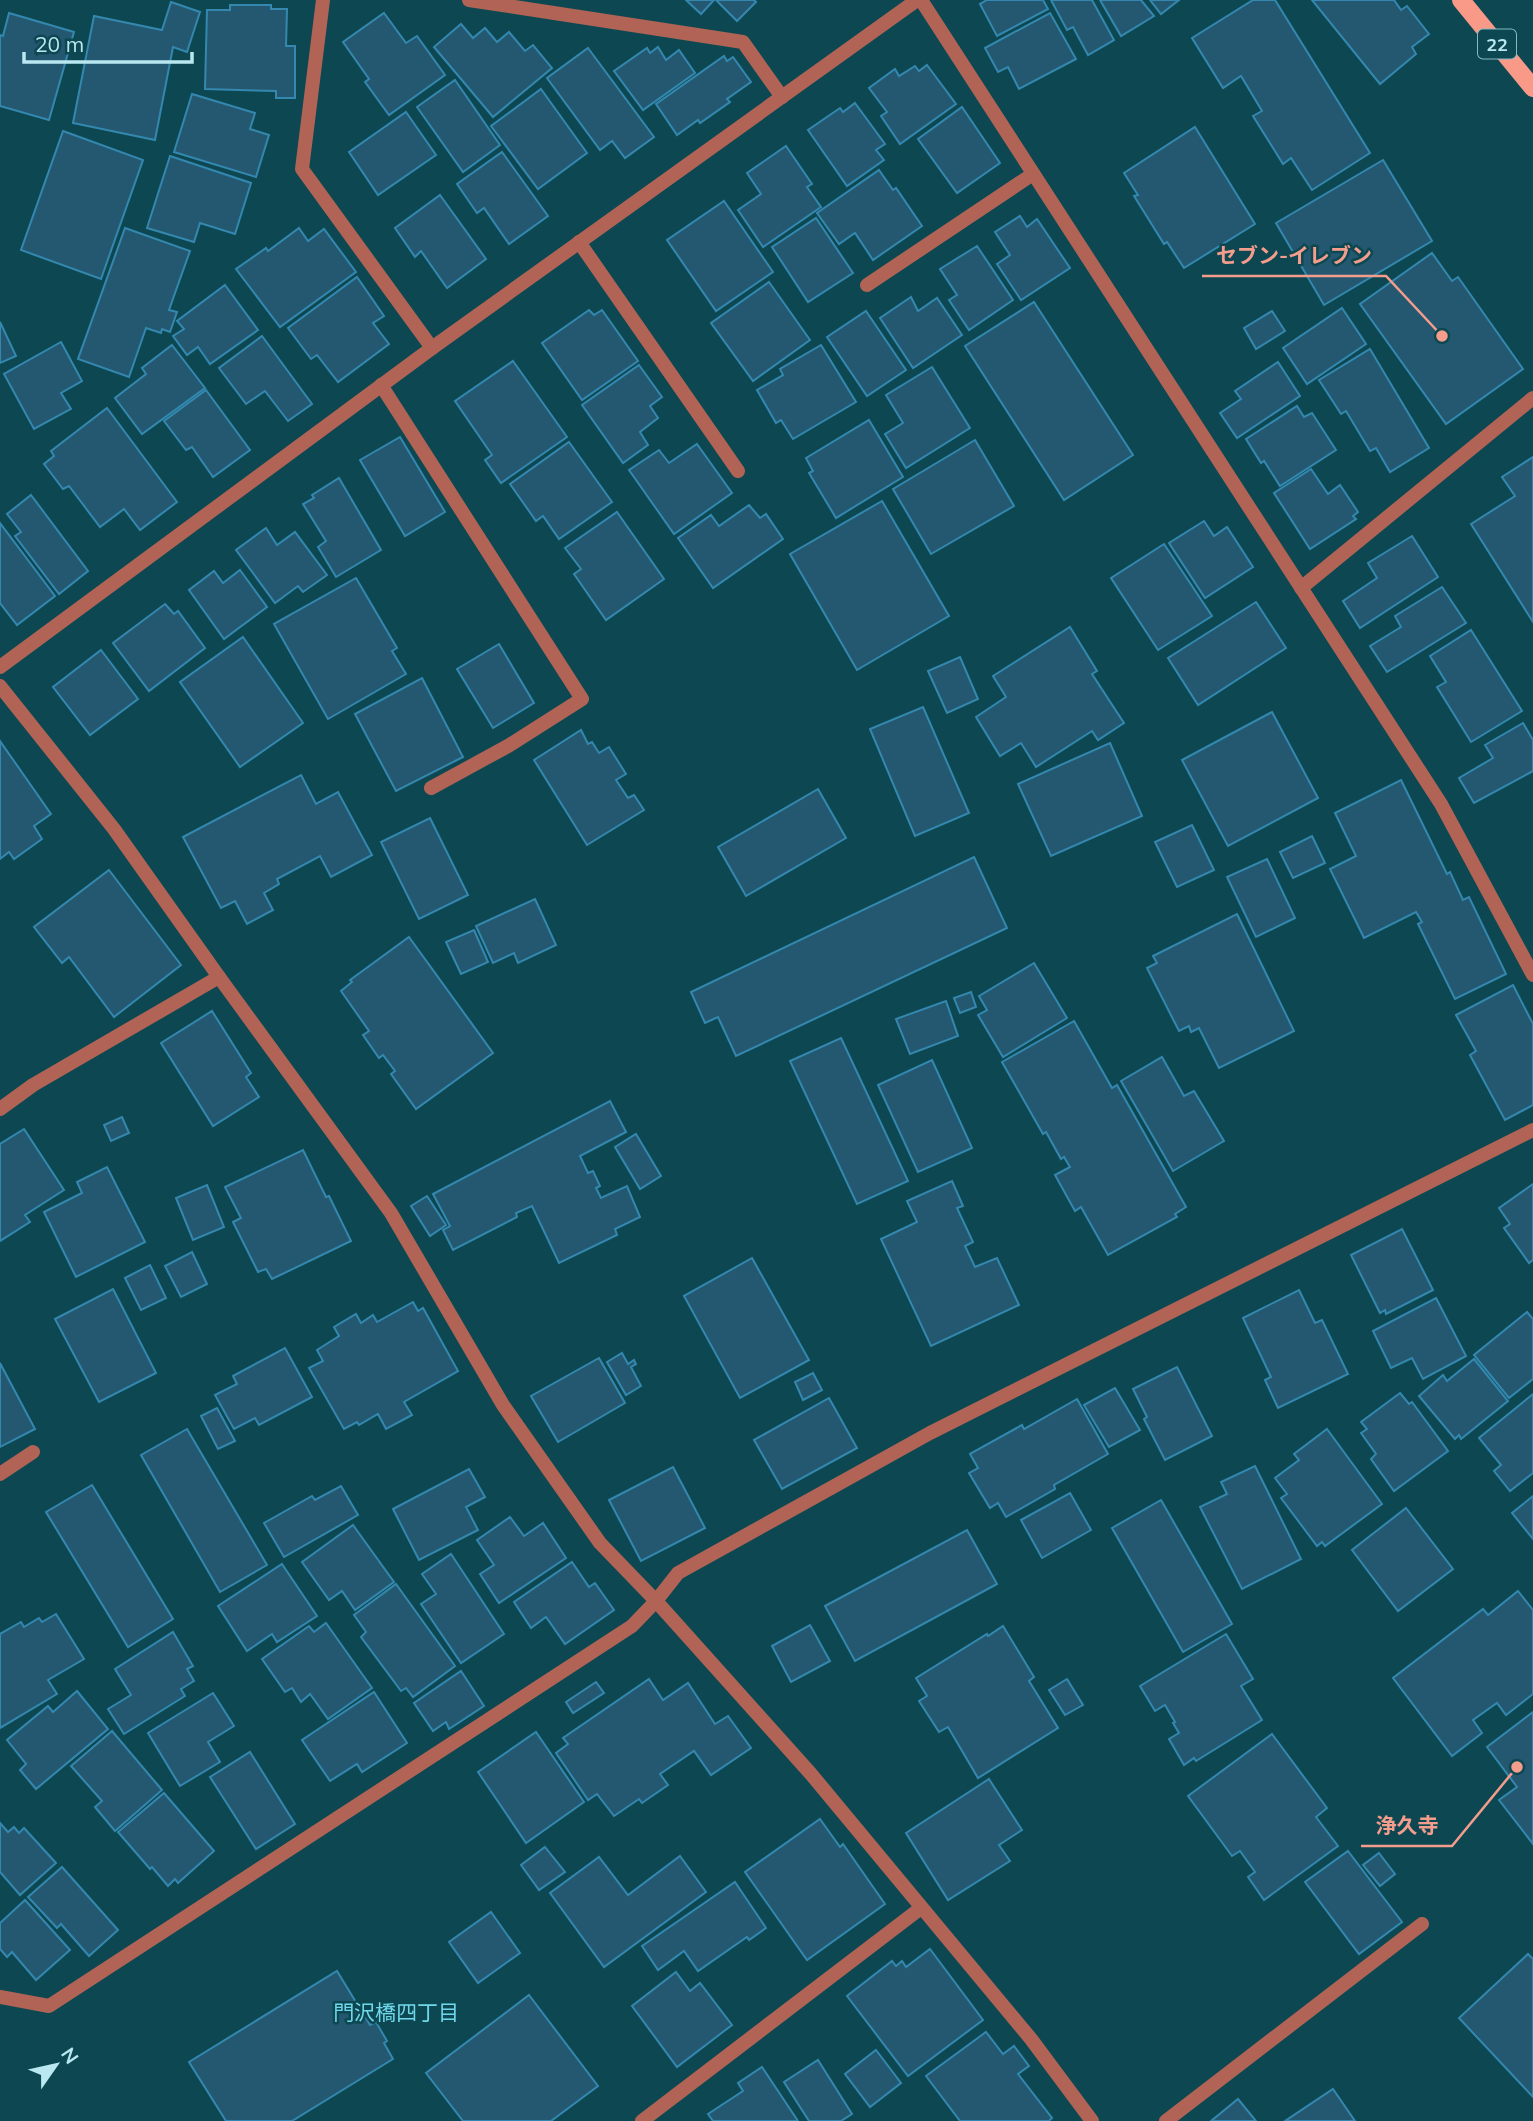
<svg xmlns="http://www.w3.org/2000/svg" width="1533" height="2121" font-family="Mulish,'Noto Sans JP',sans-serif">
  <rect width="100%" height="100%" fill="#0d4852"/>
  <g fill="#245870" stroke="#3488af" stroke-width="2">
    <path d="M686,0H714L701,14Z"/>
    <path d="M716,0H754L756,2L737,21Z"/>
    <path d="M987,0H1043L1048,9L997,36L980,4Z"/>
    <path d="M1051,0H1092L1114,40L1088,55L1073,27L1067,30Z"/>
    <path d="M1100,0H1141L1154,16L1121,36Z"/>
    <path d="M1150,0H1179L1161,14Z"/>
    <path d="M1253,0H1275L1370,153L1312,190L1291,158L1283,164L1253,116L1262,111L1241,76L1223,88L1192,38Z"/>
    <path d="M1312,0H1394L1401,10L1407,6L1429,34L1412,47L1416,54L1380,84Z"/>
    <path d="M171,2L200,12L187,52L173,47L155,140L73,123L94,16L162,30Z"/>
    <path d="M230,5H271V9H287L286,46H295V98H276V91L205,89L207,10H230Z"/>
    <path d="M9,13L74,32L49,120L0,106V35L3,36Z"/>
    <path d="M384,13L406,43L417,36L445,75L389,115L365,82L369,79L343,42Z"/>
    <path d="M1050,13L1076,59L1019,89L1008,67L998,72L985,48Z"/>
    <path d="M461,24L473,38L485,28L497,42L509,32L525,51L533,45L552,68L493,117L434,47Z"/>
    <path d="M658,47L666,60L679,50L695,73L643,110L614,71L647,48L650,53Z"/>
    <path d="M588,48L654,137L625,158L612,141L600,150L547,78Z"/>
    <path d="M724,56L727,61L733,57L751,82L727,99L730,102L700,123L698,120L677,135L656,104Z"/>
    <path d="M927,65L956,104L900,144L881,116L887,112L869,88L895,69L899,76L915,66L919,71Z"/>
    <path d="M455,80L500,145L463,172L417,107Z"/>
    <path d="M541,89L587,153L538,189L491,126Z"/>
    <path d="M192,94L255,113L250,129L269,135L256,177L174,152Z"/>
    <path d="M855,103L885,144L876,150L884,160L847,186L808,130L840,108L843,112Z"/>
    <path d="M962,107L1000,163L957,193L918,139Z"/>
    <path d="M406,112L436,155L378,195L349,152Z"/>
    <path d="M1195,127L1255,224L1184,268L1167,242L1164,244L1134,196L1138,195L1124,173Z"/>
    <path d="M63,131L143,160L101,279L21,250Z"/>
    <path d="M786,146L812,184L807,187L821,207L763,247L738,210L761,194L747,173Z"/>
    <path d="M502,152L548,216L509,244L484,208L477,213L457,184Z"/>
    <path d="M170,156L251,183L235,234L200,223L194,242L147,228Z"/>
    <path d="M1383,160L1432,241L1324,305L1276,223Z"/>
    <path d="M879,170L893,190L896,188L922,226L873,260L855,233L839,244L817,213Z"/>
    <path d="M440,195L486,259L447,288L421,251L415,257L395,228Z"/>
    <path d="M724,201L773,272L716,311L667,240Z"/>
    <path d="M1020,216L1027,227L1037,219L1070,268L1021,300L997,264L1010,255L995,232Z"/>
    <path d="M816,218L853,273L808,302L772,247Z"/>
    <path d="M125,228L190,251L169,310L177,312L170,332L162,329L161,333L146,328L129,377L78,359Z"/>
    <path d="M299,228L308,241L324,229L356,272L280,327L236,269L266,248L268,251Z"/>
    <path d="M977,246L1013,300L969,330L949,300L957,295L940,269Z"/>
    <path d="M1432,253L1452,281L1458,277L1523,369L1446,424L1360,304Z"/>
    <path d="M357,277L384,316L373,323L389,344L338,382L317,355L311,359L288,328Z"/>
    <path d="M769,282L810,340L753,381L711,323Z"/>
    <path d="M225,285L258,330L210,364L198,347L187,355L173,336L184,329L177,321Z"/>
    <path d="M911,297L918,311L937,298L962,335L913,368L880,318Z"/>
    <path d="M1034,302L1133,455L1064,500L965,346Z"/>
    <path d="M1342,308L1366,344L1307,384L1283,348Z"/>
    <path d="M589,310L594,315L602,310L638,361L582,400L542,343Z"/>
    <path d="M866,311L906,370L867,396L827,337Z"/>
    <path d="M1272,311L1285,331L1256,349L1244,328Z"/>
    <path d="M0,322L16,356L0,363Z"/>
    <path d="M262,336L312,404L288,421L265,391L246,404L219,368Z"/>
    <path d="M61,342L82,381L61,393L71,409L34,429L4,374Z"/>
    <path d="M172,345L205,388L142,434L115,398L146,374L142,368Z"/>
    <path d="M821,345L856,402L793,439L781,420L776,423L757,390L783,375L780,369Z"/>
    <path d="M1370,349L1429,448L1390,472L1376,448L1370,451L1346,411L1341,414L1319,380Z"/>
    <path d="M513,361L567,437L501,483L485,460L492,455L455,401Z"/>
    <path d="M1278,362L1300,396L1237,438L1220,413L1241,399L1235,391Z"/>
    <path d="M639,365L662,397L650,406L658,418L640,432L648,445L623,463L582,405Z"/>
    <path d="M932,367L970,428L906,468L885,434L903,423L886,395Z"/>
    <path d="M206,390L250,450L213,477L192,447L186,450L164,421Z"/>
    <path d="M1297,406L1304,417L1312,413L1336,450L1280,486L1264,461L1261,463L1246,439Z"/>
    <path d="M107,408L177,502L140,530L124,509L100,527L69,486L63,489L44,464L54,456L51,451Z"/>
    <path d="M869,420L903,477L836,518L809,473L813,471L806,458Z"/>
    <path d="M400,437L445,512L405,536L360,460Z"/>
    <path d="M975,440L1014,506L931,554L893,489Z"/>
    <path d="M569,442L612,502L559,539L543,516L536,521L510,484Z"/>
    <path d="M697,444L732,493L674,534L629,470L659,450L669,463Z"/>
    <path d="M1533,457V622L1471,524L1515,496L1502,477Z"/>
    <path d="M1311,469L1328,494L1340,485L1358,512L1353,516L1356,519L1310,549L1274,493Z"/>
    <path d="M339,478L381,550L336,577L318,547L326,541L303,504L314,498L312,495Z"/>
    <path d="M31,495L88,571L59,594L15,536L21,532L7,514Z"/>
    <path d="M882,501L949,616L857,670L790,554Z"/>
    <path d="M749,505L760,518L766,514L783,539L713,588L678,538L711,515L719,526Z"/>
    <path d="M617,512L664,579L606,620L574,574L581,569L565,548Z"/>
    <path d="M1204,521L1214,536L1227,527L1253,567L1205,598L1169,543Z"/>
    <path d="M0,523L55,596L17,625L0,603Z"/>
    <path d="M266,528L277,545L295,532L327,575L303,592L298,586L275,603L236,550Z"/>
    <path d="M1412,536L1438,577L1360,628L1343,601L1377,578L1368,563Z"/>
    <path d="M1164,544L1212,616L1158,650L1111,578Z"/>
    <path d="M240,570L267,607L224,639L189,590L214,571L223,583Z"/>
    <path d="M356,578L397,648L392,651L406,674L328,719L274,624Z"/>
    <path d="M1442,587L1466,623L1387,672L1370,646L1401,627L1395,616Z"/>
    <path d="M1256,602L1286,648L1198,705L1168,658Z"/>
    <path d="M165,604L174,614L178,611L205,648L149,691L113,643Z"/>
    <path d="M1070,627L1097,671L1092,674L1124,723L1098,740L1092,731L1036,767L1021,743L1000,756L976,717L1006,697L993,676Z"/>
    <path d="M1471,630L1522,711L1471,742L1437,687L1446,682L1430,656Z"/>
    <path d="M243,637L303,723L240,767L180,682Z"/>
    <path d="M499,644L534,703L493,728L457,669Z"/>
    <path d="M101,650L138,699L90,735L53,687Z"/>
    <path d="M960,657L978,699L947,713L928,671Z"/>
    <path d="M422,678L463,757L396,791L355,714Z"/>
    <path d="M923,707L969,813L915,836L870,729Z"/>
    <path d="M1272,712L1318,798L1228,846L1182,760Z"/>
    <path d="M1523,723L1533,740V771L1474,803L1459,778L1493,758L1485,745Z"/>
    <path d="M581,730L588,744L592,742L599,753L609,747L626,774L616,780L628,798L634,795L644,810L587,845L534,760Z"/>
    <path d="M0,741L51,814L34,826L42,839L14,859L9,852L0,859Z"/>
    <path d="M1110,743L1142,816L1051,856L1018,784Z"/>
    <path d="M301,775L316,804L338,792L372,855L331,877L320,856L277,879L279,884L264,893L273,910L247,924L235,901L221,908L183,837Z"/>
    <path d="M1401,780L1447,874L1450,872L1463,900L1469,897L1506,974L1455,999L1418,924L1422,922L1416,912L1364,938L1330,869L1356,856L1335,813Z"/>
    <path d="M818,789L846,838L746,896L718,847Z"/>
    <path d="M430,818L468,895L419,919L381,842Z"/>
    <path d="M1192,825L1214,870L1177,887L1155,842Z"/>
    <path d="M1312,836L1325,863L1293,878L1280,852Z"/>
    <path d="M974,857L1007,928L736,1056L718,1017L705,1023L691,992Z"/>
    <path d="M1267,859L1295,918L1256,937L1227,877Z"/>
    <path d="M109,870L181,965L114,1017L69,957L62,963L34,927Z"/>
    <path d="M535,899L556,945L518,963L514,953L493,963L476,926Z"/>
    <path d="M1237,914L1294,1031L1219,1068L1199,1028L1191,1032L1189,1026L1179,1031L1147,968L1157,963L1153,956Z"/>
    <path d="M474,930L488,962L461,974L446,942Z"/>
    <path d="M409,937L493,1053L416,1109L391,1074L395,1071L383,1055L379,1058L363,1035L369,1031L341,991L352,982L350,980Z"/>
    <path d="M1034,963L1067,1018L1003,1057L978,1015L987,1010L979,996Z"/>
    <path d="M1513,985L1533,1024V1105L1505,1120L1470,1055L1476,1051L1456,1015Z"/>
    <path d="M971,992L976,1007L960,1013L954,998Z"/>
    <path d="M946,1001L958,1036L910,1054L896,1019Z"/>
    <path d="M212,1011L251,1073L246,1077L259,1097L213,1126L161,1043Z"/>
    <path d="M1074,1021L1112,1088L1117,1085L1186,1207L1175,1214L1177,1217L1108,1255L1081,1207L1075,1211L1055,1175L1070,1167L1064,1157L1061,1159L1046,1132L1043,1134L1002,1062Z"/>
    <path d="M841,1038L908,1181L857,1204L790,1061Z"/>
    <path d="M1162,1057L1184,1096L1194,1091L1224,1141L1173,1171L1121,1081Z"/>
    <path d="M932,1060L972,1148L918,1172L878,1085Z"/>
    <path d="M610,1101L626,1132L580,1156L588,1173L593,1171L600,1186L596,1188L601,1198L627,1186L640,1217L615,1229L617,1235L559,1263L532,1206L516,1213L517,1217L453,1250L443,1230L450,1226L433,1194Z"/>
    <path d="M122,1117L129,1133L111,1141L104,1125Z"/>
    <path d="M24,1129L64,1190L25,1215L30,1222L0,1241V1144Z"/>
    <path d="M636,1134L661,1176L640,1189L615,1147Z"/>
    <path d="M303,1150L326,1197L329,1196L351,1241L272,1279L266,1269L258,1272L233,1222L241,1218L225,1187Z"/>
    <path d="M107,1167L145,1242L76,1277L44,1212L82,1193L77,1182Z"/>
    <path d="M952,1181L963,1206L957,1208L973,1242L965,1246L975,1267L997,1258L1019,1305L931,1346L881,1239L917,1222L907,1201Z"/>
    <path d="M1533,1184V1260L1529,1263L1504,1228L1510,1224L1499,1208Z"/>
    <path d="M207,1185L224,1227L193,1240L176,1198Z"/>
    <path d="M427,1196L446,1225L430,1236L411,1206Z"/>
    <path d="M1402,1229L1433,1290L1386,1314L1385,1310L1380,1313L1351,1255Z"/>
    <path d="M192,1252L207,1284L181,1297L165,1266Z"/>
    <path d="M752,1258L809,1360L740,1398L684,1296Z"/>
    <path d="M150,1265L166,1298L141,1310L125,1278Z"/>
    <path d="M113,1289L156,1373L99,1402L55,1319Z"/>
    <path d="M1299,1290L1315,1323L1322,1320L1348,1374L1278,1408L1265,1380L1271,1377L1243,1318Z"/>
    <path d="M1436,1298L1466,1356L1423,1379L1412,1358L1391,1368L1373,1331Z"/>
    <path d="M413,1302L418,1311L423,1308L458,1371L404,1402L412,1415L386,1429L378,1414L359,1425L357,1422L344,1429L309,1368L323,1361L317,1350L339,1336L334,1327L356,1314L361,1323L373,1315L377,1322Z"/>
    <path d="M1527,1312L1533,1319V1379L1509,1398L1474,1355Z"/>
    <path d="M285,1348L312,1397L259,1425L255,1418L234,1429L215,1395L237,1384L233,1376Z"/>
    <path d="M622,1353L628,1364L634,1360L636,1364L631,1367L641,1386L626,1395L607,1362Z"/>
    <path d="M599,1358L625,1403L558,1442L531,1396Z"/>
    <path d="M1474,1359L1508,1401L1461,1439L1459,1435L1455,1439L1419,1396L1443,1375L1447,1381Z"/>
    <path d="M0,1363L35,1429L0,1447Z"/>
    <path d="M1177,1367L1212,1436L1165,1460L1144,1419L1147,1417L1133,1389Z"/>
    <path d="M813,1373L822,1390L803,1400L795,1382Z"/>
    <path d="M1115,1388L1140,1430L1109,1447L1084,1405Z"/>
    <path d="M1400,1393L1409,1404L1412,1402L1448,1451L1394,1491L1371,1459L1376,1454L1361,1433L1367,1429L1361,1422Z"/>
    <path d="M1533,1394V1473L1510,1491L1494,1471L1501,1465L1479,1438Z"/>
    <path d="M829,1398L857,1448L782,1489L754,1440Z"/>
    <path d="M1077,1399L1108,1454L1054,1485L1055,1489L1006,1517L998,1503L990,1508L969,1473L978,1468L970,1454L1022,1425L1024,1429Z"/>
    <path d="M217,1408L235,1441L218,1449L201,1416Z"/>
    <path d="M187,1429L267,1565L220,1592L141,1455Z"/>
    <path d="M1327,1429L1382,1504L1325,1546L1322,1542L1317,1546L1281,1498L1287,1494L1275,1478L1299,1460L1294,1454Z"/>
    <path d="M1255,1466L1301,1559L1242,1589L1200,1507L1227,1494L1221,1482Z"/>
    <path d="M673,1467L705,1528L641,1561L609,1500Z"/>
    <path d="M469,1469L485,1497L466,1507L478,1530L419,1560L393,1509Z"/>
    <path d="M92,1485L173,1619L128,1647L46,1512Z"/>
    <path d="M341,1486L358,1515L284,1557L264,1523L312,1496L315,1500Z"/>
    <path d="M1070,1493L1091,1530L1042,1558L1021,1520Z"/>
    <path d="M1533,1496V1539L1512,1513Z"/>
    <path d="M1161,1500L1232,1624L1183,1652L1112,1528Z"/>
    <path d="M1406,1508L1453,1569L1398,1611L1352,1550Z"/>
    <path d="M510,1517L524,1536L543,1523L566,1558L499,1603L480,1574L494,1565L477,1540Z"/>
    <path d="M353,1525L394,1582L355,1610L342,1591L329,1600L302,1562Z"/>
    <path d="M967,1530L997,1584L855,1661L825,1606Z"/>
    <path d="M451,1554L504,1634L461,1663L421,1604L436,1594L422,1574Z"/>
    <path d="M572,1562L589,1587L595,1583L614,1610L565,1644L546,1617L531,1628L514,1602Z"/>
    <path d="M282,1564L317,1616L277,1642L272,1634L247,1651L218,1606Z"/>
    <path d="M396,1584L455,1666L413,1697L406,1688L401,1691L361,1637L366,1632L354,1615Z"/>
    <path d="M1518,1591L1533,1610V1694L1506,1715L1497,1703L1473,1720L1482,1733L1452,1756L1393,1678L1483,1609L1488,1615Z"/>
    <path d="M56,1614L84,1659L48,1680L57,1694L0,1728V1634L21,1622L24,1627L39,1618L42,1622Z"/>
    <path d="M326,1623L372,1688L328,1719L310,1694L301,1702L292,1688L285,1692L262,1659L309,1626L314,1632Z"/>
    <path d="M810,1625L830,1661L791,1682L772,1646Z"/>
    <path d="M1003,1626L1034,1677L1029,1681L1058,1728L978,1778L948,1727L939,1732L919,1701L927,1696L916,1678L987,1634L988,1636Z"/>
    <path d="M173,1632L193,1666L187,1669L194,1681L181,1689L185,1696L124,1734L108,1709L131,1695L115,1669Z"/>
    <path d="M1226,1634L1253,1679L1241,1686L1262,1720L1196,1761L1194,1758L1184,1765L1169,1739L1179,1733L1173,1723L1175,1722L1165,1705L1155,1711L1140,1686Z"/>
    <path d="M461,1671L484,1706L449,1729L446,1722L433,1731L414,1703Z"/>
    <path d="M649,1679L663,1700L688,1683L715,1724L728,1716L751,1748L711,1775L694,1751L660,1774L668,1785L642,1803L639,1799L614,1816L597,1794L588,1800L556,1753L568,1744L563,1738Z"/>
    <path d="M1067,1679L1083,1705L1065,1715L1049,1690Z"/>
    <path d="M596,1682L604,1693L573,1713L566,1702Z"/>
    <path d="M77,1691L108,1729L36,1789L20,1770L26,1764L7,1740L48,1706L53,1712Z"/>
    <path d="M374,1692L407,1743L362,1772L357,1764L330,1781L302,1740Z"/>
    <path d="M213,1693L234,1726L208,1742L220,1762L180,1786L148,1733Z"/>
    <path d="M1533,1712V1844L1499,1800L1517,1787L1487,1747Z"/>
    <path d="M112,1731L162,1790L115,1831L95,1807L102,1801L71,1766Z"/>
    <path d="M536,1732L584,1802L526,1843L478,1772Z"/>
    <path d="M1272,1734L1327,1808L1316,1817L1338,1846L1264,1900L1248,1877L1255,1872L1240,1851L1232,1856L1188,1796Z"/>
    <path d="M250,1752L295,1824L256,1849L210,1777Z"/>
    <path d="M989,1779L1022,1830L999,1845L1010,1861L948,1900L906,1833Z"/>
    <path d="M164,1793L214,1851L178,1883L175,1879L168,1886L152,1867L150,1869L118,1832Z"/>
    <path d="M820,1819L840,1847L843,1844L885,1904L807,1960L745,1872Z"/>
    <path d="M0,1823L8,1832L14,1827L19,1833L24,1828L56,1863L20,1895L0,1872Z"/>
    <path d="M545,1847L565,1872L539,1890L521,1865Z"/>
    <path d="M1348,1851L1402,1922L1359,1954L1305,1882Z"/>
    <path d="M1379,1853L1395,1874L1380,1886L1363,1865Z"/>
    <path d="M680,1856L706,1892L604,1967L550,1893L599,1857L628,1895Z"/>
    <path d="M62,1867L118,1930L89,1956L61,1924L57,1928L28,1897Z"/>
    <path d="M735,1882L766,1928L749,1940L747,1937L698,1971L684,1951L658,1970L642,1946Z"/>
    <path d="M25,1900L70,1950L36,1980L12,1952L7,1957L0,1949V1923Z"/>
    <path d="M491,1912L520,1953L478,1983L449,1942Z"/>
    <path d="M930,1949L983,2020L908,2076L847,1996L892,1961L896,1966L902,1961L906,1967Z"/>
    <path d="M1528,1954L1533,1959V2097L1459,2018Z"/>
    <path d="M337,1971L370,2025L376,2022L387,2041L384,2043L393,2059L292,2121H226L189,2062Z"/>
    <path d="M676,1972L690,1991L700,1983L732,2025L677,2067L632,2006Z"/>
    <path d="M529,1995L598,2086L551,2121H463L426,2073Z"/>
    <path d="M986,2032L1003,2054L1014,2046L1029,2066L1018,2074L1052,2118L1049,2121H960L926,2076Z"/>
    <path d="M876,2050L901,2083L870,2107L845,2074Z"/>
    <path d="M818,2060L852,2114L841,2121H809L784,2082Z"/>
    <path d="M762,2067L798,2121H713L708,2114L743,2091L738,2083Z"/>
    <path d="M1333,2089L1355,2121H1285Z"/>
    <path d="M1238,2099L1256,2121H1211Z"/>
  </g>
  <g fill="none" stroke-linecap="round" stroke-linejoin="round">
    <g stroke="#b16455" stroke-width="14">
      <path d="M323,0L302,169L432,348"/>
      <path d="M579,242L738,471"/>
      <path d="M867,285L1033,174"/>
      <path d="M381,385L582,699L508,746L431,788"/>
    </g>
    <g stroke="#b16455" stroke-width="14">
      <path d="M469,0L743,42L782,97"/>
      <path d="M921,0L1441,804L1533,975"/>
      <path d="M1301,588L1533,398"/>
      <path d="M0,667L432,348L917,0"/>
      <path d="M0,686L114,829L219,977L391,1213L503,1405L600,1543L656,1601L811,1774L1031,2039L1092,2121"/>
      <path d="M0,1109L33,1085L219,977"/>
      <path d="M0,1474L33,1452"/>
      <path d="M0,1997L49,2006L632,1626L656,1601L678,1573L930,1433L1533,1130"/>
      <path d="M642,2121L921,1908"/>
      <path d="M1166,2121L1422,1924"/>
    </g>
    <path stroke="#f89a87" stroke-width="18" d="M1461,0L1533,88"/>
  </g>
  <g text-anchor="middle" dominant-baseline="central" stroke-width="5" stroke-linejoin="round" paint-order="stroke">
    <rect fill="#0d4852" stroke="#85b8c1" stroke-width="2" x="1478" y="29.5" width="38" height="29" rx="5"/>
    <g font-size="18" font-weight="bold" fill="#b9e8f1">
      <text x="1497" y="44">22</text>
    </g>
    <g font-size="21" fill="#70d7ea" stroke="#0d4852">
      <text x="396" y="2012">門沢橋四丁目</text>
    </g>
  </g>
  <path fill="none" stroke="#f49d8c" stroke-width="2.5" d="M1442 336L1386 276H1202M1517 1767L1452 1846H1361"/>
  <g fill="#f49d8c" stroke="#0d4852" stroke-width="2.5">
    <circle cx="1442" cy="336" r="7"/>
    <circle cx="1517" cy="1767" r="7"/>
  </g>
  <g font-size="21" text-anchor="middle" font-weight="bold" fill="#f49d8c" stroke="#0d4852" stroke-width="5" stroke-linejoin="round" paint-order="stroke">
    <text x="1294" y="263">セブン-イレブン</text>
    <text x="1407" y="1833">浄久寺</text>
  </g>
  <g transform="translate(56 2065) rotate(56)" stroke="#0d4852" stroke-width="5" paint-order="stroke">
  <path d="M0-5L12 26L0 18L-12 26Z" fill="#b9e8f1"/>
  <text y="-10" font-size="19" font-weight="bold" text-anchor="middle" fill="#b9e8f1">N</text>
  </g>
  <path d="M24 52v10h168v-10" fill="none" stroke="#b9e8f1" stroke-width="3.5"/>
  <text x="35" y="52" font-size="21" fill="#b9e8f1" stroke="#0d4852" stroke-width="5" paint-order="stroke">20 m</text>
</svg>
